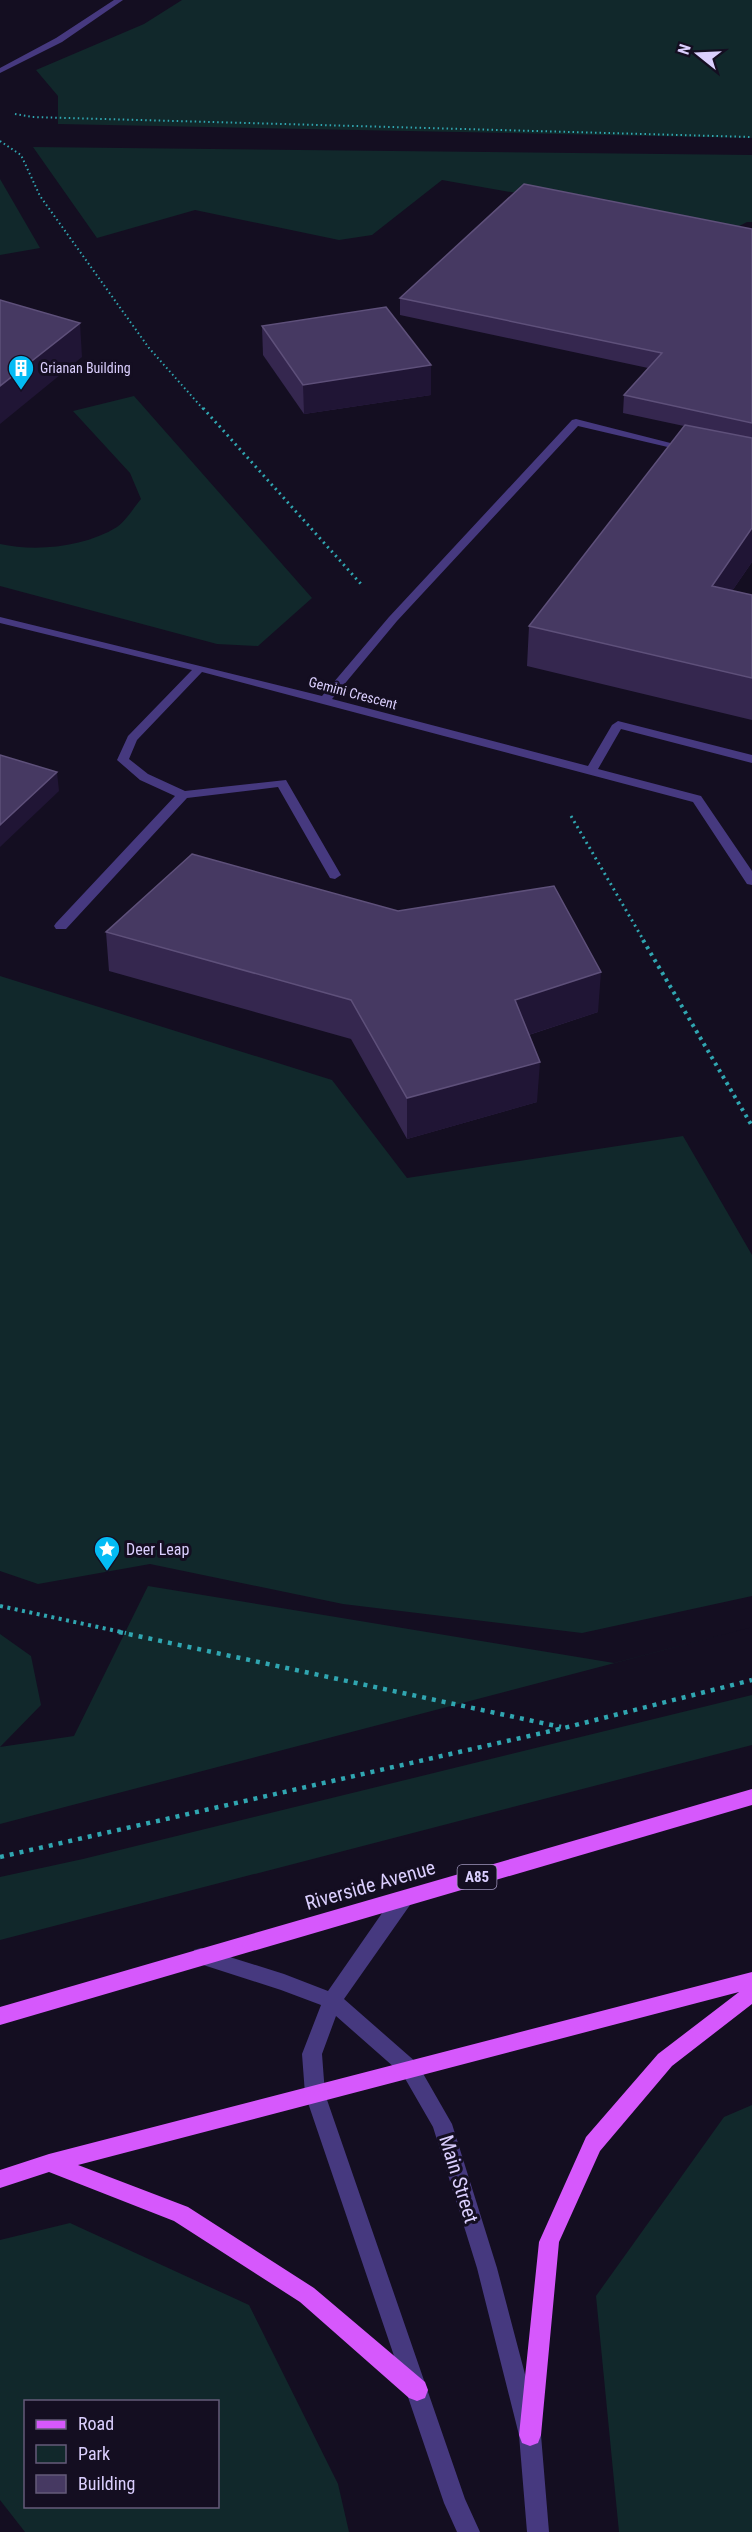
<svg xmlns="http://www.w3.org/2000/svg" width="752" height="2532" font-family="'Roboto Condensed',sans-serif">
  <rect width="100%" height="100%" fill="#140e21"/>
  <g fill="#11282b" fill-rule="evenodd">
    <path d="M182,0H752V138L58,124V96L36,70L144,24Z"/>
    <path d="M33,147L752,155V222H747L726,233L605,206L609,200L546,189L539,197L442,180L372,235L339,240L195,210L97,238Z"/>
    <path d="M0,179L40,248L0,255Z"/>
    <path d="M134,396L312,598L258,646L217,644L0,586V544C36,552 85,547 117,527C126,521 134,507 141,499L130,473L73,411Z"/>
    <path d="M0,976L332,1080L407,1178L683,1136L752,1255V1596L582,1633L343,1604L150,1564L38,1584L0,1571Z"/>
    <path d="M148,1586L614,1663L752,1627L0,1824V1634L31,1656L41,1705L0,1747L74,1736Z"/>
    <path d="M752,1695V1745L0,1940V1877L83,1859Z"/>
    <path d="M752,2105V2532H619L596,2296L724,2117Z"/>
    <path d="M70,2223L249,2305L338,2484L349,2532H25L0,2500V2240ZM26,2402H218V2506H26Z"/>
  </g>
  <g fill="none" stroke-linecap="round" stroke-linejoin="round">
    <g stroke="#30a6b1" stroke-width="2" stroke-dasharray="1.5 3" stroke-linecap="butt">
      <path d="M15,114L32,117L752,137"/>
      <path d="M0,141L21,155L40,196L149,348L204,410"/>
    </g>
    <g stroke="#30a6b1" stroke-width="3" stroke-dasharray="2 4" stroke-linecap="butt">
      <path d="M203,408L361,584"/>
      <path d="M571,816L644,941"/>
    </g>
    <g stroke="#30a6b1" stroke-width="4" stroke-dasharray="3 4.5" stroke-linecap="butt">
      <path d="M643,940L752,1126"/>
      <path d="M0,1606L126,1633"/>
    </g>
    <g stroke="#30a6b1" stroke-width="4.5" stroke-dasharray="4 6" stroke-linecap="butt">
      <path d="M119,1632L561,1727"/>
      <path d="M0,1857L564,1728L752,1680"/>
    </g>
    <g fill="#46397f" fill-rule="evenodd">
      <path d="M114,0H123L62,42L0,73V68L56,38Z"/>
      <path d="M576,419L694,449L689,452L578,426L397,621L332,699L588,766L612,725L618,721L752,755V763L621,729L598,769L701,796L752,871V885L747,884L693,802L202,672L137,740L129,759L148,774L185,791L286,780L341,875L335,879L330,878L278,787L187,798L66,929H56L54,926L56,923L175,796L140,780L117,760L128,736L192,670L0,623V617L322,696L389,617L572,420Z"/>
      <path d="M403,1891L410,1893L412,1899L410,1905L344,1999L417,2063L452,2124L497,2268L541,2435L549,2532H527L519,2435L477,2268L433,2127L403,2075L336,2016L322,2054L325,2094L465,2499L480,2532H457L444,2503L305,2094L302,2054L321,2005L281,1990L194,1962L192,1956L194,1950L201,1948L284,1974L328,1991L396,1893Z"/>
    </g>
    <g fill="#d658fc" fill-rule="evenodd">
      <path d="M752,1789V1805L0,2025V2007Z"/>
      <path d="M752,1972V2004L672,2066L600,2151L559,2242L541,2435L538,2443L530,2446L522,2443L519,2435L539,2242L586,2137L658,2054L739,1992L78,2165L188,2207L314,2288L425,2382L428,2390L425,2398L417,2401L409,2398L300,2302L174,2221L49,2172L0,2188V2170L49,2154Z"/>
    </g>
  </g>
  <g fill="#35274f">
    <path d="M752,229V562L732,591L752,595V720L527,666L529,626L684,426L623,413L624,395L648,368L400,315V298Z"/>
    <path d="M262,326L431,395L304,414L263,355Z"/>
    <path d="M106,932L598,1012L529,1035L537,1102L407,1139L351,1039L109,971Z"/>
  </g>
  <g fill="#201535">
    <path d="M80,323L82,357L0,424V386Z"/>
    <path d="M431,365V395L304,414L303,385Z"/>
    <path d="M752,528V562L708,626L712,586Z"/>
    <path d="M57,772L59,791L0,847V825Z"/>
    <path d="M601,972L598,1012L513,1040L515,1000Z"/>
    <path d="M540,1062L537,1102L407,1139V1098Z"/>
  </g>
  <g fill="#463962" stroke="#5e507a" stroke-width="1.5">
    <path d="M524,184L752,229V423L624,395L662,353L400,298Z"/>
    <path d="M0,300L80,323L0,386Z"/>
    <path d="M386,307L431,365L303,385L262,326Z"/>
    <path d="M685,425L752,438V528L712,586L752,595V678L529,626Z"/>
    <path d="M0,755L57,772L0,825Z"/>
    <path d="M192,854L398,911L554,886L601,972L515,1000L540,1062L407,1098L351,1000L106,932Z"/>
  </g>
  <defs>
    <g id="building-pin" transform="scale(1.35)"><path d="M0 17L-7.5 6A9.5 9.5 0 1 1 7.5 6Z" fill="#04bbf4" stroke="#140e21"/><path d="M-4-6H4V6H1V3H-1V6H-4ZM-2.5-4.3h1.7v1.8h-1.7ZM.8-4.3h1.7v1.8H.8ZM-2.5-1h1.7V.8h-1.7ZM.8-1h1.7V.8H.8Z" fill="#fff"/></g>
    <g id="sight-pin" transform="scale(1.35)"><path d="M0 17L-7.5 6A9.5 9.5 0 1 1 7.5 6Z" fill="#04bbf4" stroke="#140e21"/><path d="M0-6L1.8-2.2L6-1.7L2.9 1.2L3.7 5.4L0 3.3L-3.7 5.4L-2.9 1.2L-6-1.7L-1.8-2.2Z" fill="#fff"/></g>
  </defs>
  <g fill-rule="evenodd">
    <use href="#building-pin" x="21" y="368"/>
    <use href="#sight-pin" x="107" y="1549"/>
  </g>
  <g text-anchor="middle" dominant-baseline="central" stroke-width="6" stroke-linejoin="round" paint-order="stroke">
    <g font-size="14" fill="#dbcffe" stroke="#140e21" text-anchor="start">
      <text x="40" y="368">Grianan Building</text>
    </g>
    <g font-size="14" fill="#dbcffe" stroke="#140e21">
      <text transform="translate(353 693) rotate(15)">Gemini Crescent</text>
    </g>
    <rect fill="#140e21" stroke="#9f95bc" stroke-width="1.5" x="457.5" y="1865" width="39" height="24" rx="4.5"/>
    <g font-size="15" font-weight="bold" fill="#dbcffe">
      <text x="477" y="1877">A85</text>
    </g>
    <g font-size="16" fill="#dbcffe" stroke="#140e21" text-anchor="start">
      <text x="126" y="1549">Deer Leap</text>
    </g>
    <g font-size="20" fill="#dbcffe" stroke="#140e21">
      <text transform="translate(370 1885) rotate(-16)">Riverside Avenue</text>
      <text transform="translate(459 2179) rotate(73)">Main Street</text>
    </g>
  </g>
  <rect x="24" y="2400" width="195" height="108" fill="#140e21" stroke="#645b79" stroke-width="1.5"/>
  <rect x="36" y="2420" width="30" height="9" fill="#d658fc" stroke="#645b79" stroke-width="1.5"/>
  <text x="78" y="2430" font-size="18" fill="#dbcffe">Road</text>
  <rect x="36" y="2445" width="30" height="18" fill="#11282b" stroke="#645b79" stroke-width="1.5"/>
  <text x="78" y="2460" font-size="18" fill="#dbcffe">Park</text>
  <rect x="36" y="2475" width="30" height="18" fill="#463962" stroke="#645b79" stroke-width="1.5"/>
  <text x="78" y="2490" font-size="18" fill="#dbcffe">Building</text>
  <g transform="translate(698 54) rotate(288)" stroke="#140e21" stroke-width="4.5" paint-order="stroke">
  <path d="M0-4.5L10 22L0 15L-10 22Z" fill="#dbcffe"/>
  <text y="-9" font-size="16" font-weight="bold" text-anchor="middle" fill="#dbcffe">N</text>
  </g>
</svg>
